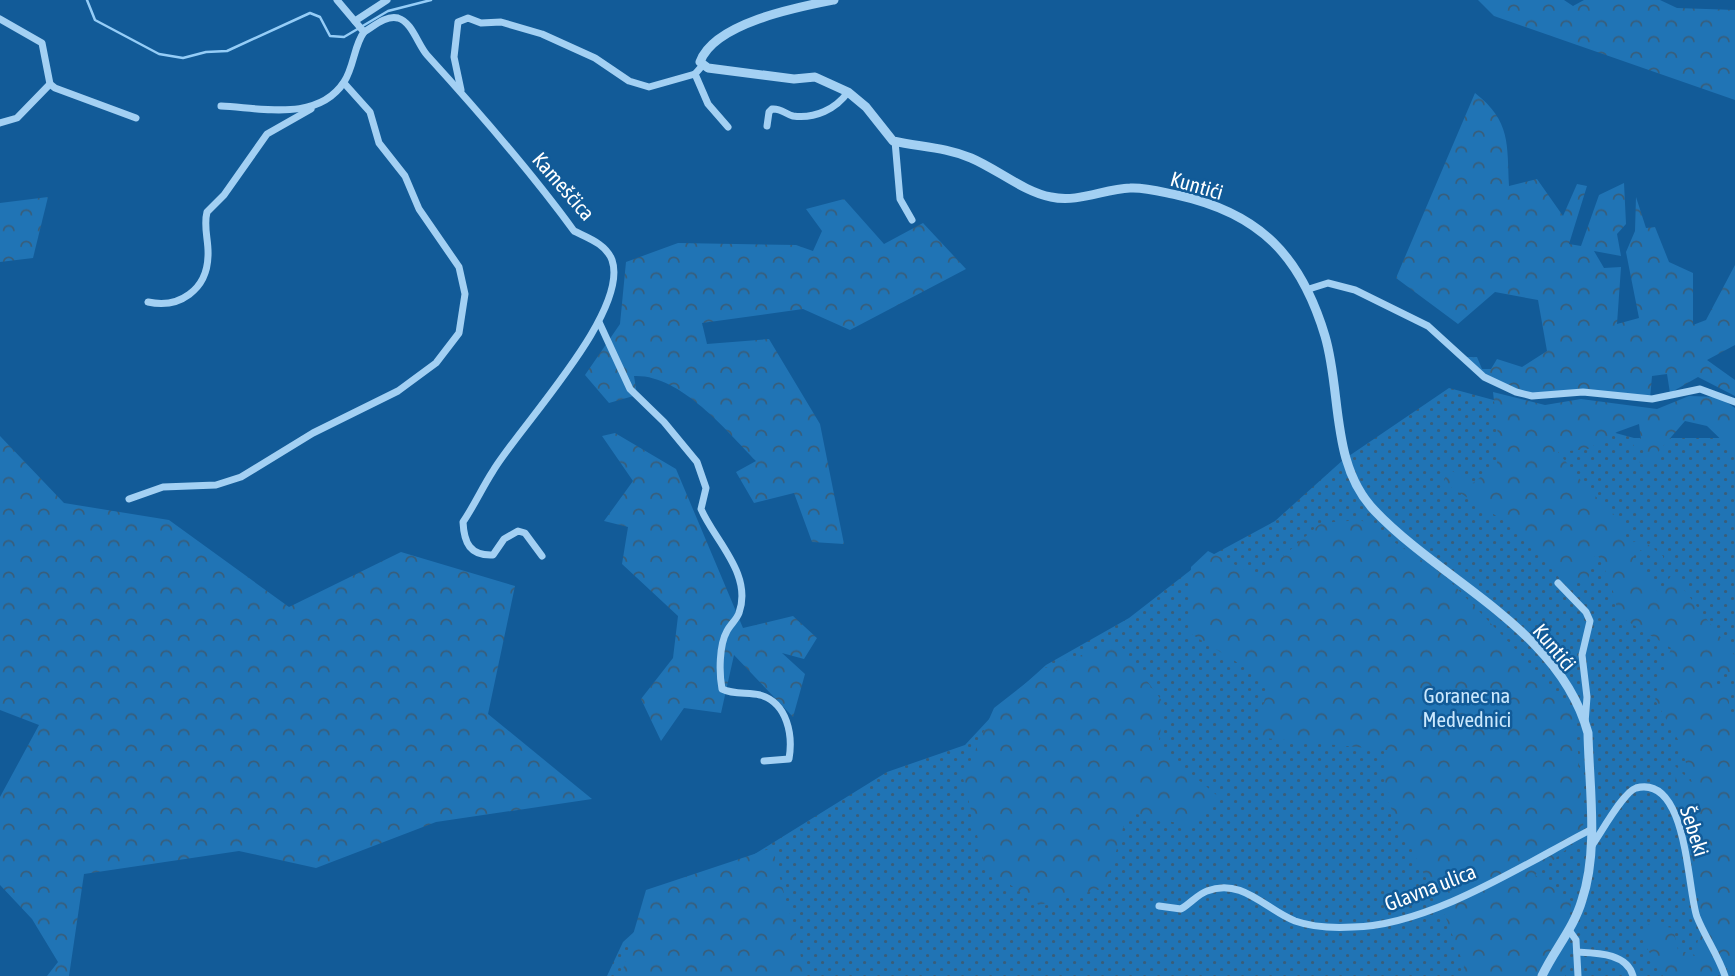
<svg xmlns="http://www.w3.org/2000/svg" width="1735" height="976" font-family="'Asap Condensed',sans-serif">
  <defs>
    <pattern id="green-dots" width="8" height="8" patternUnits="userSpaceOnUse" patternTransform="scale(1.75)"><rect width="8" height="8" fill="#2074b5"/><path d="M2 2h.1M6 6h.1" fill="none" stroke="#385e7b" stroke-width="1.8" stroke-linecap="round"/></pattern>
    <pattern id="forest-crowns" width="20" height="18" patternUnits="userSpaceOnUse" patternTransform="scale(1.75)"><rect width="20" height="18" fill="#2074b5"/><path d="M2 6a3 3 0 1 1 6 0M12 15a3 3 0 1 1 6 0" fill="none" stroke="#385e7b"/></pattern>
  </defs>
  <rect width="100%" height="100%" fill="#125b98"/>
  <path fill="url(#green-dots)" d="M1449,388L1634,438H1735V976H607L623,942L645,922L887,772L965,745L1005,702L1046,665L1129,618L1205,559L1275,521L1343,460Z"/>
  <g fill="url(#forest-crowns)">
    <path d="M1478,0H1564L1573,6L1584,0H1660L1677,8L1735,10V100L1494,16Z"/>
    <path d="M1475,93C1511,121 1507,144 1509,186L1537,179L1563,216L1577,184L1587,186L1569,244L1581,246L1599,195L1624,183L1626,224L1617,234L1621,256L1594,251L1604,268L1621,267L1617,324L1639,318L1626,252L1635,231L1636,197L1646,228L1655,227L1669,262L1693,273V325L1706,320L1735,265V345L1707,360L1735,380V396L1698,377L1670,393L1667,374L1652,376L1650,399L1581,389L1533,395L1501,385L1479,374L1464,357H1477L1482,369H1491L1497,359L1522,367L1547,351L1538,300L1495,292L1458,324L1396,278Z"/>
    <path d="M48,197L33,258L0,262V203Z"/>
    <path d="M844,199L884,244L923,223L966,269L850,330L803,309L702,323L707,344L769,339L820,424L844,544L812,542L794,493L754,503L736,472L756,461C726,430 680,374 634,376L637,395L609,403L585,375L620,324L626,262L678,243L796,245L813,251L822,231L806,209Z"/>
    <path d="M1493,392L1545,405L1581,399L1657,409L1689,396L1719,397L1735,408V453L1707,426L1685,421L1646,466L1639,462L1646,453L1642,446L1637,450L1632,443L1641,439L1639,424L1617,432L1588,449L1558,452L1587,488L1631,531L1617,535L1626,545L1641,539L1663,556V564L1637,548L1632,562L1660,594L1672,574L1735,656V671L1718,674L1716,688L1734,687L1728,694L1731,719L1735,717V967L1731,968L1711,953L1718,976H1663L1644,943L1648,924L1673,928L1678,950L1695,955L1702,919L1673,764L1692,783L1680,743L1655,700L1671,648L1619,616L1611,583L1596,551L1588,579L1565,585L1522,532L1444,483L1447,468L1473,483L1497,464L1498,436Z"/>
    <path d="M615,433L676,469L743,628L793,616L817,638L804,659L782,653L805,674L793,717L734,655L721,713L684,708L661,741L641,699L673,658L678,616L622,564L628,527L604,521L633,481L602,436Z"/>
    <path d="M0,436L64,503L169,520L289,607L401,552L515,586L488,714L592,799L436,822L316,868L239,851L84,874L69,976H47L58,962L32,919L0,885V797L39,725L0,710Z"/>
    <path d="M1361,520L1445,576L1575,711L1584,835L1535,875L1571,901L1565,976H1462L1464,966L1446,918L1384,794L1387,750L1255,737L1269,682L1188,632L1191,567L1208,551L1259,577L1321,523Z"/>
    <path d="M1118,642L1165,705L1158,746L1220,798L1190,826L1128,812L1105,888L1039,905L985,867L963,778L994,708L1045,668Z"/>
    <path d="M772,848L806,976H621L646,890Z"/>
  </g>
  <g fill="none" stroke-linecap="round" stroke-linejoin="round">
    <path stroke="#95cdf7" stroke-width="2.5" d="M87,0L95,20L159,54L183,58L206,52L227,51L310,13L320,17L330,36L344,37L388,11L431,0"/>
    <g stroke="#a3d0f3" stroke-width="7">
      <path d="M0,19L42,43L50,84L55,88L136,118"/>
      <path d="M355,21L387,0"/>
      <path d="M364,32C374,26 386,15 398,18C412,22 418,45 427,55C478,111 529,169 574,231C588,238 606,244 612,260C630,312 519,427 493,471C482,488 474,506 463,522C464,543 470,556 493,555L504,539L518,531L525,533L542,556"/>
      <path d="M695,74L708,104L728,127"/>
      <path d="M461,90L454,57L458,22L468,18L481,23L501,22L542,34L595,58L629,81L649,87L695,74L702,66"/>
      <path d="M221,106C262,108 318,122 344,82C354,67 354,45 364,32L337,0"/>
      <path d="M0,123L17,118L50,84"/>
      <path d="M767,126L769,112L772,109C781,108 785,114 793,116C815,119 836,109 848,92"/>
      <path d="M895,141L900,199L912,220"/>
      <path d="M1309,289L1328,283L1355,290L1428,326L1484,377L1516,392L1532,396L1583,392L1652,399L1700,389L1735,402"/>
      <path d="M148,302C179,309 207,290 208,256C209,241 203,227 207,212L224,195L267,134L311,109"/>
      <path d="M599,322L630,389L664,422L697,462L706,488L701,509C714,540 753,574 739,613C737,619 730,625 727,631C719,645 719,673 722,689C734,695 748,692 760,695C788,703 793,736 789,759L764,761"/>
      <path d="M129,499L163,487L216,485L241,477L313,433L398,391L436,363L459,333L465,294L459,267L419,209L405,176L379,143L370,112L344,83"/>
      <path d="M1558,583L1586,612L1590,621L1582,655L1587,697L1585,723"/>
      <path d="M1591,847C1600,835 1623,792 1636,788C1688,774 1687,890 1697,917C1705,937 1718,955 1725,976"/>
      <path d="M1159,906L1181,909C1190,904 1198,894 1207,891C1242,877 1266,910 1295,921C1312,927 1335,928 1353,927C1429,926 1523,865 1590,830"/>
      <path d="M1569,930L1576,940L1578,976"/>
      <path d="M1577,952C1597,953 1627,953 1633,976"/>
    </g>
    <path stroke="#a3d0f3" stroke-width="9" d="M834,0C798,7 714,23 700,62L708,68L794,79L815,77L848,92L866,107L893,141C920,147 945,147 971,158C997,169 1024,192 1051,197C1078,203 1104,189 1130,188C1145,187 1162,192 1177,195C1260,213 1301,256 1325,336C1342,393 1330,465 1375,511C1444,583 1560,630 1588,733C1589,787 1599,849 1582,900C1574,928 1554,950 1542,976"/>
  </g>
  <g text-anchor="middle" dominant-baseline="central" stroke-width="5" stroke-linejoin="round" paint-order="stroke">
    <g font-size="21" fill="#fff" stroke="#125b98">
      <text transform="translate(1197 185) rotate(16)">Kuntići</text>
      <text transform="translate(564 186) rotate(49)">Kameščica</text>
      <text transform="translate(1555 647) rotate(50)">Kuntići</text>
      <text transform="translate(1695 831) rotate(72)">Šebeki</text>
      <text transform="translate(1430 887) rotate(-21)">Glavna ulica</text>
    </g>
    <g font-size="21" fill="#cbe8fd" stroke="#125b98">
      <text x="1467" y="695">Goranec na<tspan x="1467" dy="24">Medvednici</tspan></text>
    </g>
  </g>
</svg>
